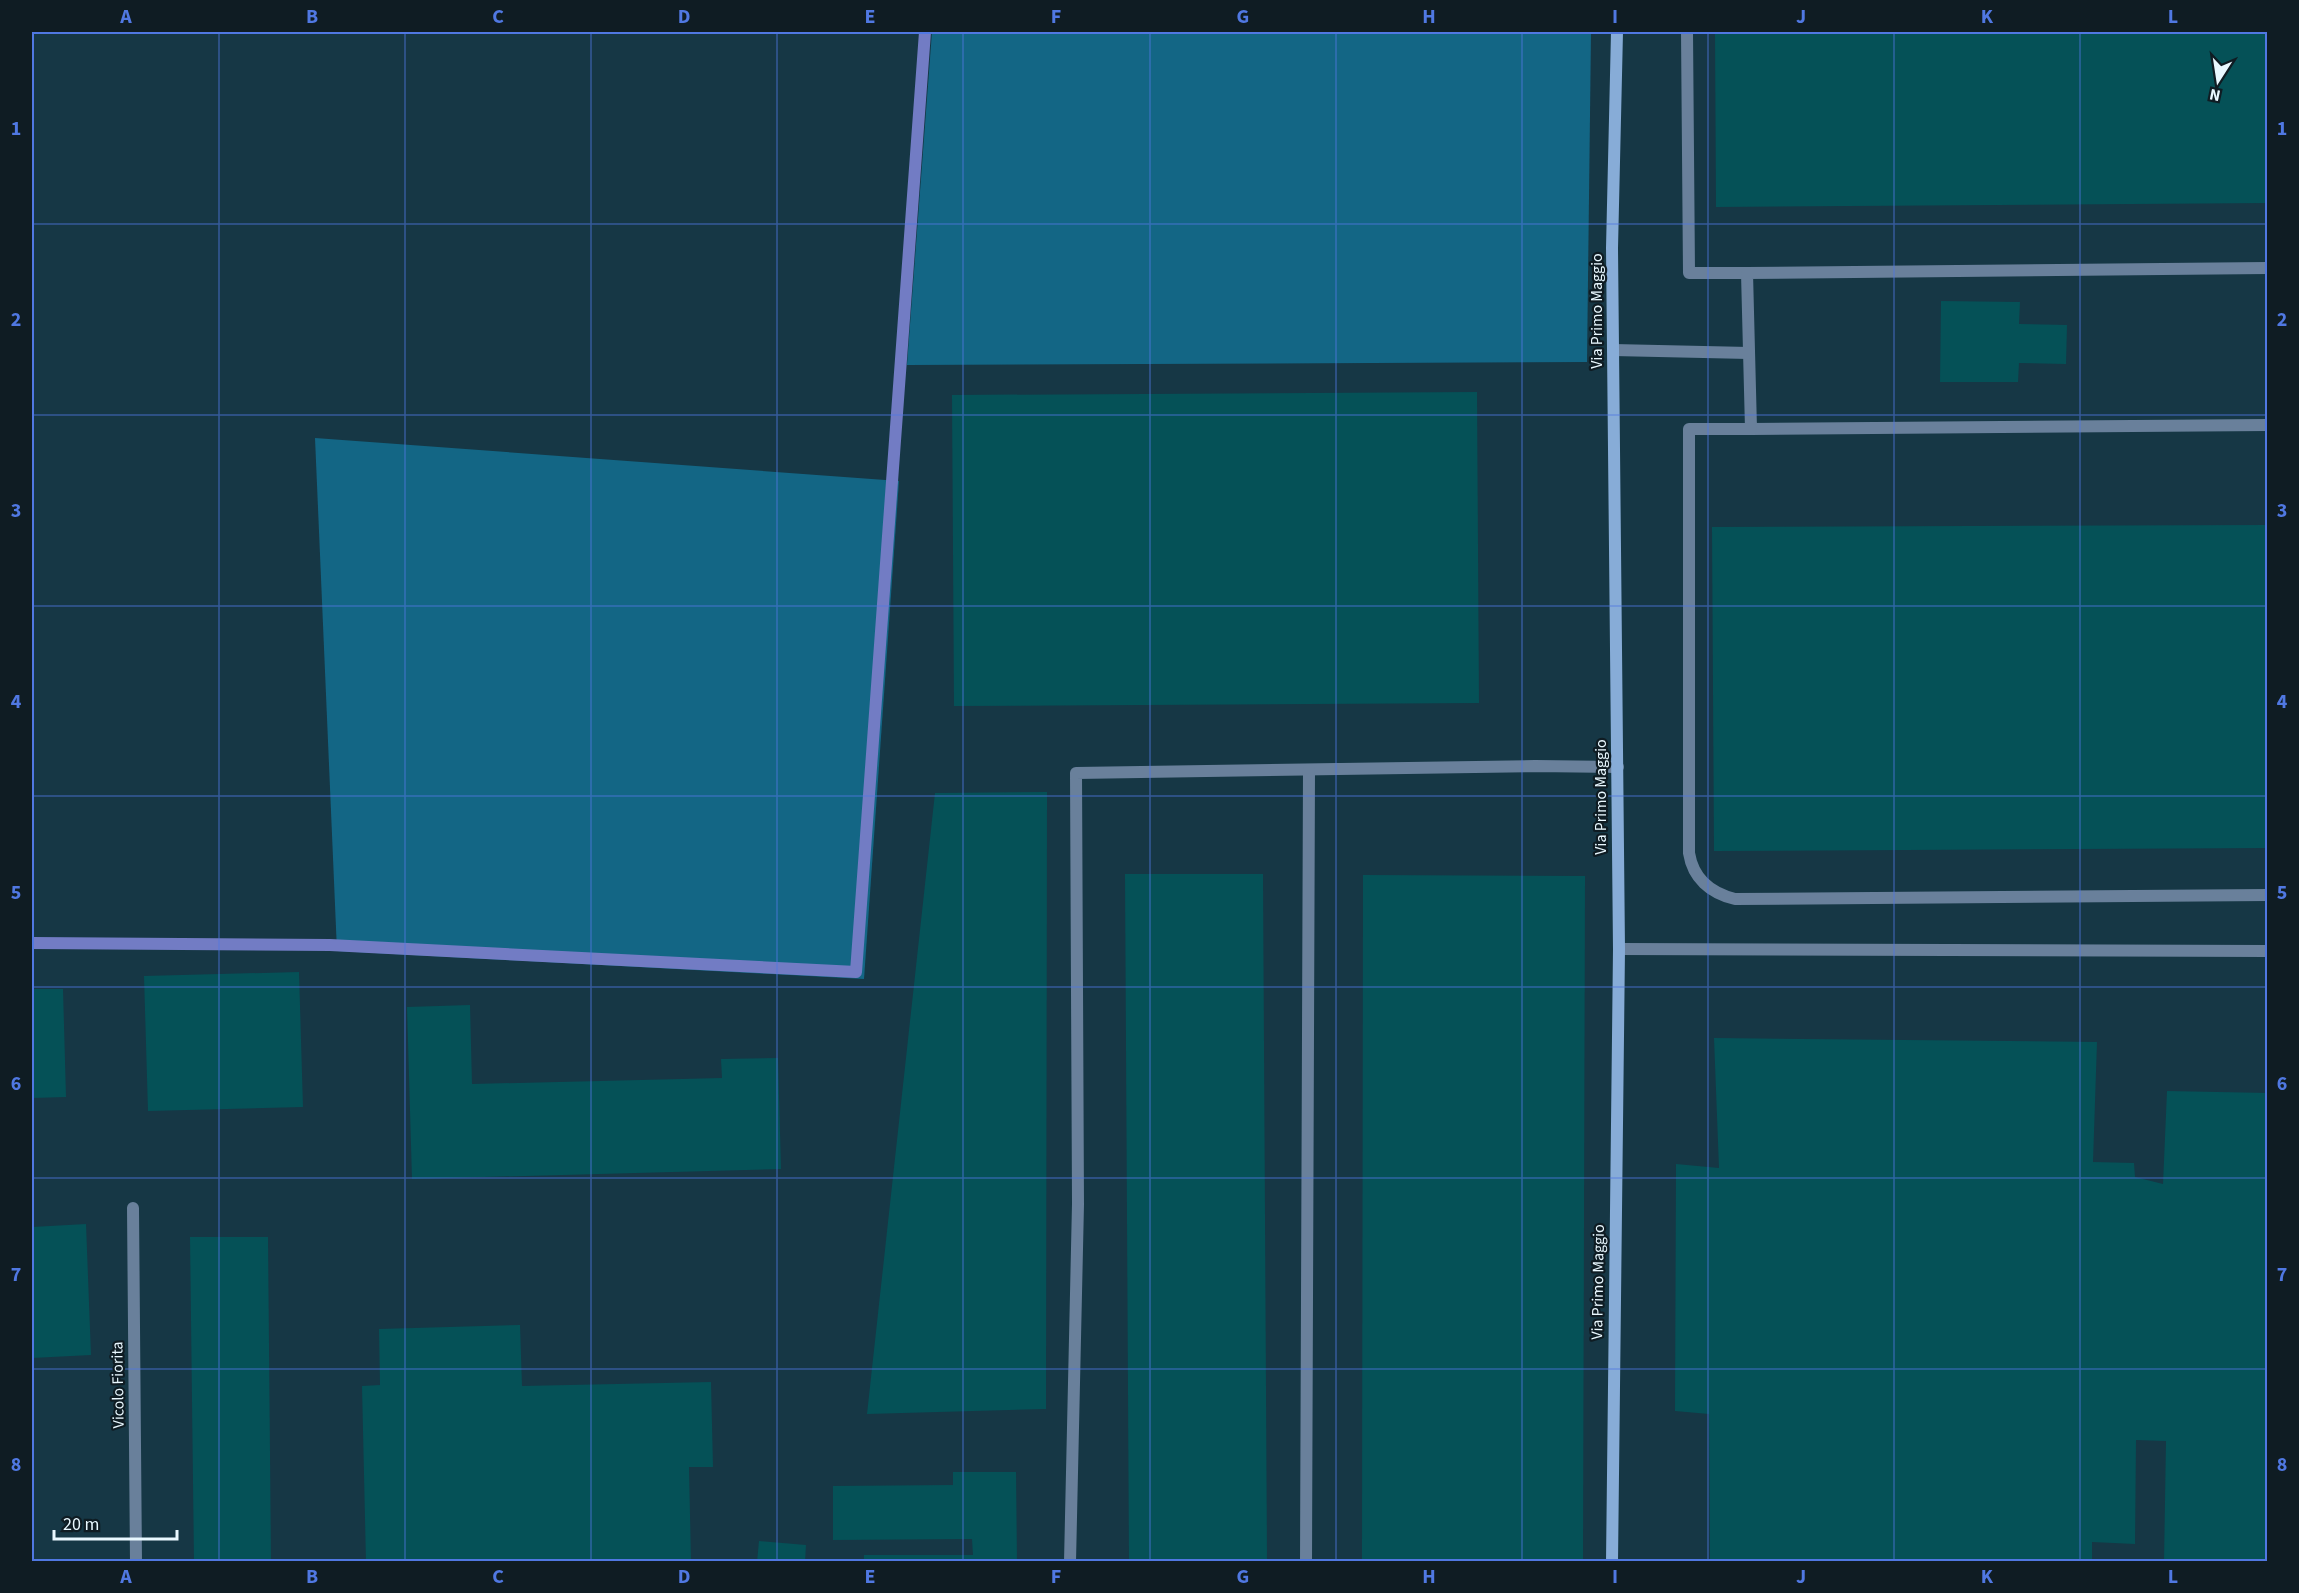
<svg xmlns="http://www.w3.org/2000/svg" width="2299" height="1593" font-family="'Source Sans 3',sans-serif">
  <rect width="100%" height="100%" fill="#163745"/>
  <g fill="#136685">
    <path d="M932,32H1591L1587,362L907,365Z"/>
    <path d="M315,438L899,481L864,979L337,951Z"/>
  </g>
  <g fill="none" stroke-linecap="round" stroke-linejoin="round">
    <path stroke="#727cc4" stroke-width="12" d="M32,943L330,945L856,972L925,32"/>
  </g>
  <g fill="#055157">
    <path d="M1715,32H2268V203L1716,207Z"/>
    <path d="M1941,301L2020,302L2019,324L2067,325L2066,364L2019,363L2018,382H1940Z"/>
    <path d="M1477,392L1479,703L954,706L952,395Z"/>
    <path d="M2268,525V848L1714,851L1712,527Z"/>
    <path d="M1047,792L1046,1409L867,1414L935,793Z"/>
    <path d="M1125,874H1263L1267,1562H1129Z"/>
    <path d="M1363,875L1585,876L1583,1562H1362Z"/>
    <path d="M299,972L303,1107L148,1111L144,976Z"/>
    <path d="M32,989H63L66,1097L32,1098Z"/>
    <path d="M470,1005L472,1084L722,1078L721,1059L778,1058L781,1169L412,1179L407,1007Z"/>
    <path d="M1714,1038L2097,1042L2093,1162L2134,1163L2135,1177L2163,1184L2167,1091L2268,1093V1562H2164L2166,1441L2136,1440L2135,1544L2092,1542V1562H1710L1709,1414L1675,1411L1676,1164L1719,1168Z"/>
    <path d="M86,1224L91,1355L32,1358V1227Z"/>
    <path d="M190,1237H268L271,1562H194Z"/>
    <path d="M520,1325L522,1386L711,1382L713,1467H689L691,1562H366L362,1386L380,1385L379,1329Z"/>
    <path d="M953,1472H1016L1017,1562H864V1555H973L972,1539L833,1540V1486L953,1485Z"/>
    <path d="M759,1541L806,1545L805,1562H757Z"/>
  </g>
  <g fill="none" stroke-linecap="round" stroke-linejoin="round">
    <g stroke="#69809b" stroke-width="12">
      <path d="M1687,32L1689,273H1747"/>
      <path d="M2268,268L1747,273L1751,429L2268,425"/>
      <path d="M1613,350L1749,353"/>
      <path d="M1751,429H1689V853C1693,878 1710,893 1735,899L2268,895"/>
      <path d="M1619,949L2268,951"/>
      <path d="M1070,1562L1078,1204L1076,773L1535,766L1618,767"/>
      <path d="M1306,1562L1309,770"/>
    </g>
    <path stroke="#69809b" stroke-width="12" d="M133,1208L136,1562"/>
    <path stroke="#87acd7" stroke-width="12" d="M1612,1562L1619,949L1612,248L1617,32"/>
  </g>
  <path fill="none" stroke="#5078e2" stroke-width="1.5" stroke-opacity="0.55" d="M219,32V1562M405,32V1562M591,32V1562M777,32V1562M963,32V1562M1150,32V1562M1336,32V1562M1522,32V1562M1708,32V1562M1894,32V1562M2080,32V1562M32,224H2268M32,415H2268M32,606H2268M32,796H2268M32,987H2268M32,1178H2268M32,1369H2268"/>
  <g text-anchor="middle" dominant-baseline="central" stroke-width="4.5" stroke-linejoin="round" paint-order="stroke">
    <g font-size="16" fill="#e9f8ff" stroke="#0f1c23">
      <text transform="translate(1597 311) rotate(-90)">Via Primo Maggio</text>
      <text transform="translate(1601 797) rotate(-90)">Via Primo Maggio</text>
      <text transform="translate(1598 1282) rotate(-89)">Via Primo Maggio</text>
      <text transform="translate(118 1385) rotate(-91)">Vicolo Fiorita</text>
    </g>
  </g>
  <rect width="2299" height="1593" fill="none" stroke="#0f1c23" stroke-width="66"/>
  <g transform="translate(2218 81) rotate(192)" stroke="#0f1c23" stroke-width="4.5" paint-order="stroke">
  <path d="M0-4.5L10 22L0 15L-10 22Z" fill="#e9f8ff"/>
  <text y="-9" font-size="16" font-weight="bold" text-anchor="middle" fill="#e9f8ff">N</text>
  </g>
  <path d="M54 1530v9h123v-9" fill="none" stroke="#e9f8ff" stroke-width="3"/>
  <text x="63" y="1530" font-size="18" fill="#e9f8ff" stroke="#0f1c23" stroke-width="4.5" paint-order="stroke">20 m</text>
  <rect x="33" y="33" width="2233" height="1527" fill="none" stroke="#5078e2" stroke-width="2"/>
  <g font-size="20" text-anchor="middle" font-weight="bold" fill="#5078e2">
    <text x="126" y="23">A</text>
    <text x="312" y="23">B</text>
    <text x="498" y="23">C</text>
    <text x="684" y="23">D</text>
    <text x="870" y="23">E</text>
    <text x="1056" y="23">F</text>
    <text x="1243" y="23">G</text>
    <text x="1429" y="23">H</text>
    <text x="1615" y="23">I</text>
    <text x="1801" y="23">J</text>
    <text x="1987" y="23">K</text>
    <text x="2173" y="23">L</text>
    <text x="16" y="135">1</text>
    <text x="2282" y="135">1</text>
    <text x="16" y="326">2</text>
    <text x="2282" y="326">2</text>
    <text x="16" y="517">3</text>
    <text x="2282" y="517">3</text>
    <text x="16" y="708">4</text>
    <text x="2282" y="708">4</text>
    <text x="16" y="899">5</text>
    <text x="2282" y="899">5</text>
    <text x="16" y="1090">6</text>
    <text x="2282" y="1090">6</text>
    <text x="16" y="1281">7</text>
    <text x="2282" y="1281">7</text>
    <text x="16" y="1471">8</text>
    <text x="2282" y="1471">8</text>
    <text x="126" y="1583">A</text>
    <text x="312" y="1583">B</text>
    <text x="498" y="1583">C</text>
    <text x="684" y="1583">D</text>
    <text x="870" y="1583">E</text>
    <text x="1056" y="1583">F</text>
    <text x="1243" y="1583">G</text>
    <text x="1429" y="1583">H</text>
    <text x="1615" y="1583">I</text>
    <text x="1801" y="1583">J</text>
    <text x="1987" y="1583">K</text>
    <text x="2173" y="1583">L</text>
  </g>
</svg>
